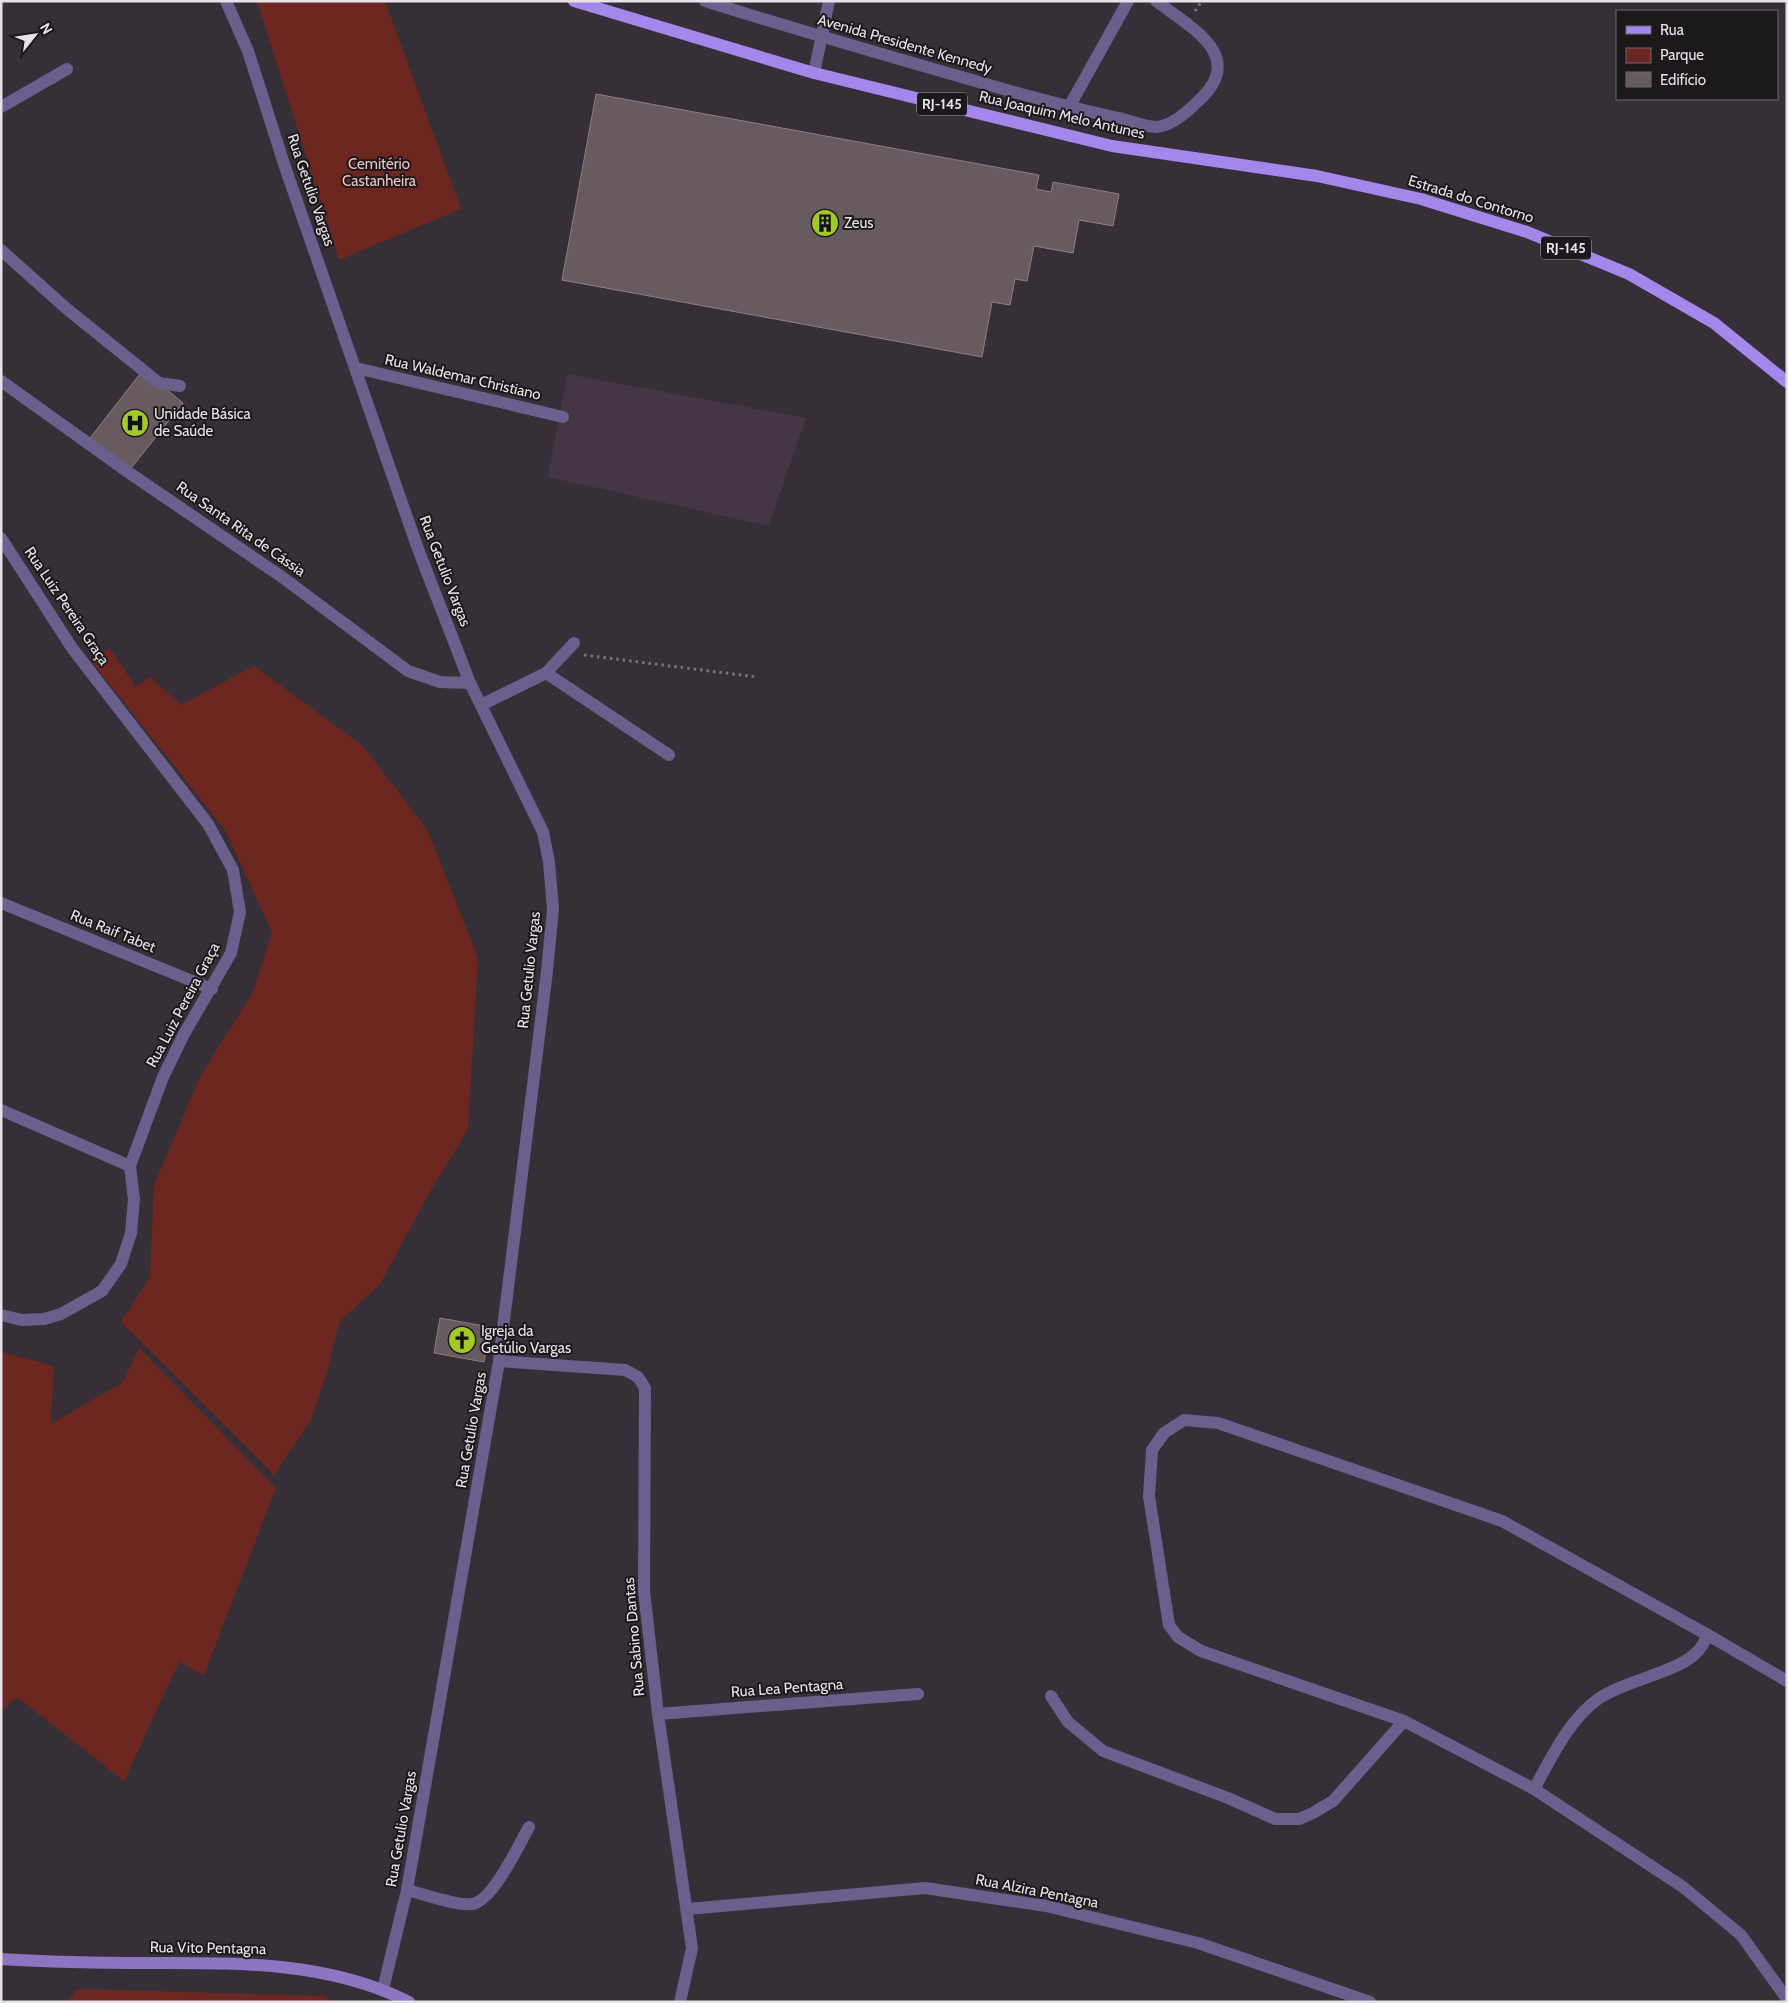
<svg xmlns="http://www.w3.org/2000/svg" width="1788" height="2003" font-family="Cabin,sans-serif">
  <rect width="100%" height="100%" fill="#372f37"/>
  <path fill="#443743" d="M567,374L806,418L769,526L548,477Z"/>
  <g fill="#6c2820">
    <path d="M257,1H385L461,209L339,260Z"/>
    <path d="M110,649L136,687L150,677L181,705L254,666L363,746L428,831L478,958L468,1129L431,1190L380,1284L340,1321L326,1375L311,1420L274,1475L121,1322L150,1277L154,1185L201,1075L253,992L272,932L225,830L89,658Z"/>
    <path d="M139,1348L276,1488L204,1675L179,1662L124,1781L17,1697L1,1712V1352L54,1366L51,1424L123,1382Z"/>
    <path d="M77,1989L323,1996L336,2002H68Z"/>
  </g>
  <g fill="#685b5f" stroke="#8c7f83">
    <path d="M596,94L1039,175L1036,189L1051,192L1053,182L1119,194L1113,226L1079,220L1073,253L1034,246L1027,281L1015,279L1010,305L992,302L982,357L562,280Z"/>
    <path d="M143,370L183,403L128,472L87,442Z"/>
    <path d="M440,1318L490,1327L484,1362L434,1353Z"/>
  </g>
  <g fill="none" stroke-linecap="round" stroke-linejoin="round">
    <g stroke="#797279" stroke-width="3" stroke-dasharray="2.5 4" stroke-linecap="butt">
      <path d="M1195,11L1202,1"/>
      <path d="M584,655L757,677"/>
    </g>
    <g stroke="#6b5f8e" stroke-width="12">
      <path d="M226,1L248,51L285,167L418,549L470,683L543,832L549,862L553,909L547,971L499,1361L407,1890L383,1989"/>
      <path d="M705,1C810,34 915,64 1021,94C1055,103 1089,112 1123,119C1133,122 1146,127 1156,127C1171,126 1185,114 1195,104C1249,58 1195,30 1156,1"/>
      <path d="M814,73L829,1"/>
      <path d="M1,107L67,69"/>
      <path d="M1069,107L1128,1"/>
      <path d="M1,250L67,309L159,383L180,386"/>
      <path d="M356,368L563,417"/>
      <path d="M1,381L128,472L282,577L408,671L440,682L470,683"/>
      <path d="M1,538L72,648L208,824L233,870L240,912L231,953L184,1034L163,1077L130,1166L134,1199L131,1233L121,1264L102,1291L61,1314L44,1319L22,1320L1,1315"/>
      <path d="M546,673L669,755"/>
      <path d="M481,705L546,673L574,643"/>
      <path d="M1,903L212,989"/>
      <path d="M1,1110L130,1166"/>
      <path d="M499,1361L625,1370L638,1377L645,1388L644,1591L658,1714L692,1948L680,2002"/>
      <path d="M1787,1681L1708,1635L1502,1521L1218,1423L1184,1420L1164,1433L1152,1450L1149,1496L1169,1625L1178,1637L1201,1651L1404,1721L1534,1789L1683,1887L1741,1935L1787,1999"/>
      <path d="M1051,1696L1068,1722L1103,1751L1228,1798L1275,1819H1299L1313,1813L1333,1801L1404,1721"/>
      <path d="M658,1714L918,1694"/>
      <path d="M1534,1789C1552,1757 1568,1721 1598,1699C1625,1680 1680,1672 1698,1651C1702,1647 1705,1640 1708,1635"/>
      <path d="M407,1890C424,1894 456,1906 472,1904C493,1901 518,1846 529,1827"/>
      <path d="M688,1909L925,1888L1046,1906L1198,1943L1370,2002"/>
    </g>
    <path stroke="#8b76c2" stroke-width="12" d="M1,1959C51,1962 100,1963 149,1963C237,1963 328,1961 409,2002"/>
    <path stroke="#a387ea" stroke-width="12" d="M574,1L814,73L1112,146L1317,176L1421,199L1527,232L1629,274L1714,323L1787,382"/>
  </g>
  <defs>
    <g id="building-disc" transform="scale(1.4375)"><circle r="9.5" fill="#a3c927" stroke="#1c191c"/><path d="M-4-6H4V6H1V3H-1V6H-4ZM-2.5-4.3h1.7v1.8h-1.7ZM.8-4.3h1.7v1.8H.8ZM-2.5-1h1.7V.8h-1.7ZM.8-1h1.7V.8H.8Z" fill="#111"/></g>
    <g id="hospital-disc" transform="scale(1.4375)"><circle r="9.5" fill="#a3c927" stroke="#1c191c"/><path d="M-5-5h3v3.5h4V-5h3V5h-3V1.5h-4V5h-3Z" fill="#111"/></g>
    <g id="church-disc" transform="scale(1.4375)"><circle r="9.5" fill="#a3c927" stroke="#1c191c"/><path d="M-1.2-6h2.4v3.5h3.3v2.4h-3.3V6h-2.4V-.1h-3.3v-2.4h3.3Z" fill="#111"/></g>
  </defs>
  <g fill-rule="evenodd">
    <use href="#building-disc" x="825" y="223"/>
    <use href="#hospital-disc" x="135" y="423"/>
    <use href="#church-disc" x="462" y="1340"/>
  </g>
  <g text-anchor="middle" dominant-baseline="central" stroke-width="4" stroke-linejoin="round" paint-order="stroke">
    <g fill="#1c191c" stroke="#aaa6aa" stroke-width="1">
      <rect x="917" y="92.5" width="50" height="23" rx="4"/>
      <rect x="1541" y="236.5" width="50" height="23" rx="4"/>
    </g>
    <g font-size="14" font-weight="bold" fill="#e7e2e7">
      <text x="942" y="104">RJ-145</text>
      <text x="1566" y="248">RJ-145</text>
    </g>
    <g font-size="15" fill="#e7e2e7" stroke="#1c191c">
      <text transform="translate(905 44) rotate(16)">Avenida Presidente Kennedy</text>
      <text transform="translate(1062 115) rotate(13)">Rua Joaquim Melo Antunes</text>
      <text transform="translate(311 190) rotate(71)">Rua Getulio Vargas</text>
      <text transform="translate(1471 199) rotate(17)">Estrada do Contorno</text>
      <text transform="translate(463 377) rotate(13)">Rua Waldemar Christiano</text>
      <text transform="translate(241 529) rotate(35)">Rua Santa Rita de Cássia</text>
      <text transform="translate(445 571) rotate(69)">Rua Getulio Vargas</text>
      <text transform="translate(67 606) rotate(56)">Rua Luiz Pereira Graça</text>
      <text transform="translate(113 931) rotate(22)">Rua Raif Tabet</text>
      <text transform="translate(529 970) rotate(-84)">Rua Getulio Vargas</text>
      <text transform="translate(183 1005) rotate(-62)">Rua Luiz Pereira Graça</text>
      <text transform="translate(471 1430) rotate(-80)">Rua Getulio Vargas</text>
      <text transform="translate(634 1637) rotate(-95)">Rua Sabino Dantas</text>
      <text transform="translate(787 1688) rotate(-4)">Rua Lea Pentagna</text>
      <text transform="translate(401 1829) rotate(-80)">Rua Getulio Vargas</text>
      <text transform="translate(1037 1891) rotate(11)">Rua Alzira Pentagna</text>
      <text transform="translate(208 1948) rotate(1)">Rua Vito Pentagna</text>
    </g>
    <g font-size="15" fill="#f2c3bb" stroke="#1c191c">
      <text x="379" y="164">Cemitério<tspan x="379" dy="17">Castanheira</tspan></text>
    </g>
    <g font-size="15" fill="#e7e2e7" stroke="#1c191c" text-anchor="start">
      <text x="844" y="223">Zeus</text>
      <text x="154" y="414">Unidade Básica<tspan x="154" dy="17">de Saúde</tspan></text>
      <text x="481" y="1331">Igreja da<tspan x="481" dy="17">Getúlio Vargas</tspan></text>
    </g>
  </g>
  <rect width="1788" height="2003" fill="none" stroke="#e7e2e7" stroke-width="5"/>
  <rect x="1616" y="10" width="162" height="90" fill="#1c191c" stroke="#6d696d"/>
  <rect x="1626" y="26" width="25" height="8" fill="#a387ea" stroke="#6d696d"/>
  <text x="1660" y="35" font-size="15" fill="#e7e2e7">Rua</text>
  <rect x="1626" y="48" width="25" height="15" fill="#6c2820" stroke="#6d696d"/>
  <text x="1660" y="60" font-size="15" fill="#e7e2e7">Parque</text>
  <rect x="1626" y="72" width="25" height="15" fill="#685b5f" stroke="#6d696d"/>
  <text x="1660" y="85" font-size="15" fill="#e7e2e7">Edifício</text>
  <g transform="translate(35 35) rotate(60)" stroke="#1c191c" stroke-width="4" paint-order="stroke">
  <path d="M0-4L9 19L0 12L-9 19Z" fill="#e7e2e7"/>
  <text y="-8" font-size="14" font-weight="bold" text-anchor="middle" fill="#e7e2e7">N</text>
  </g>
</svg>
